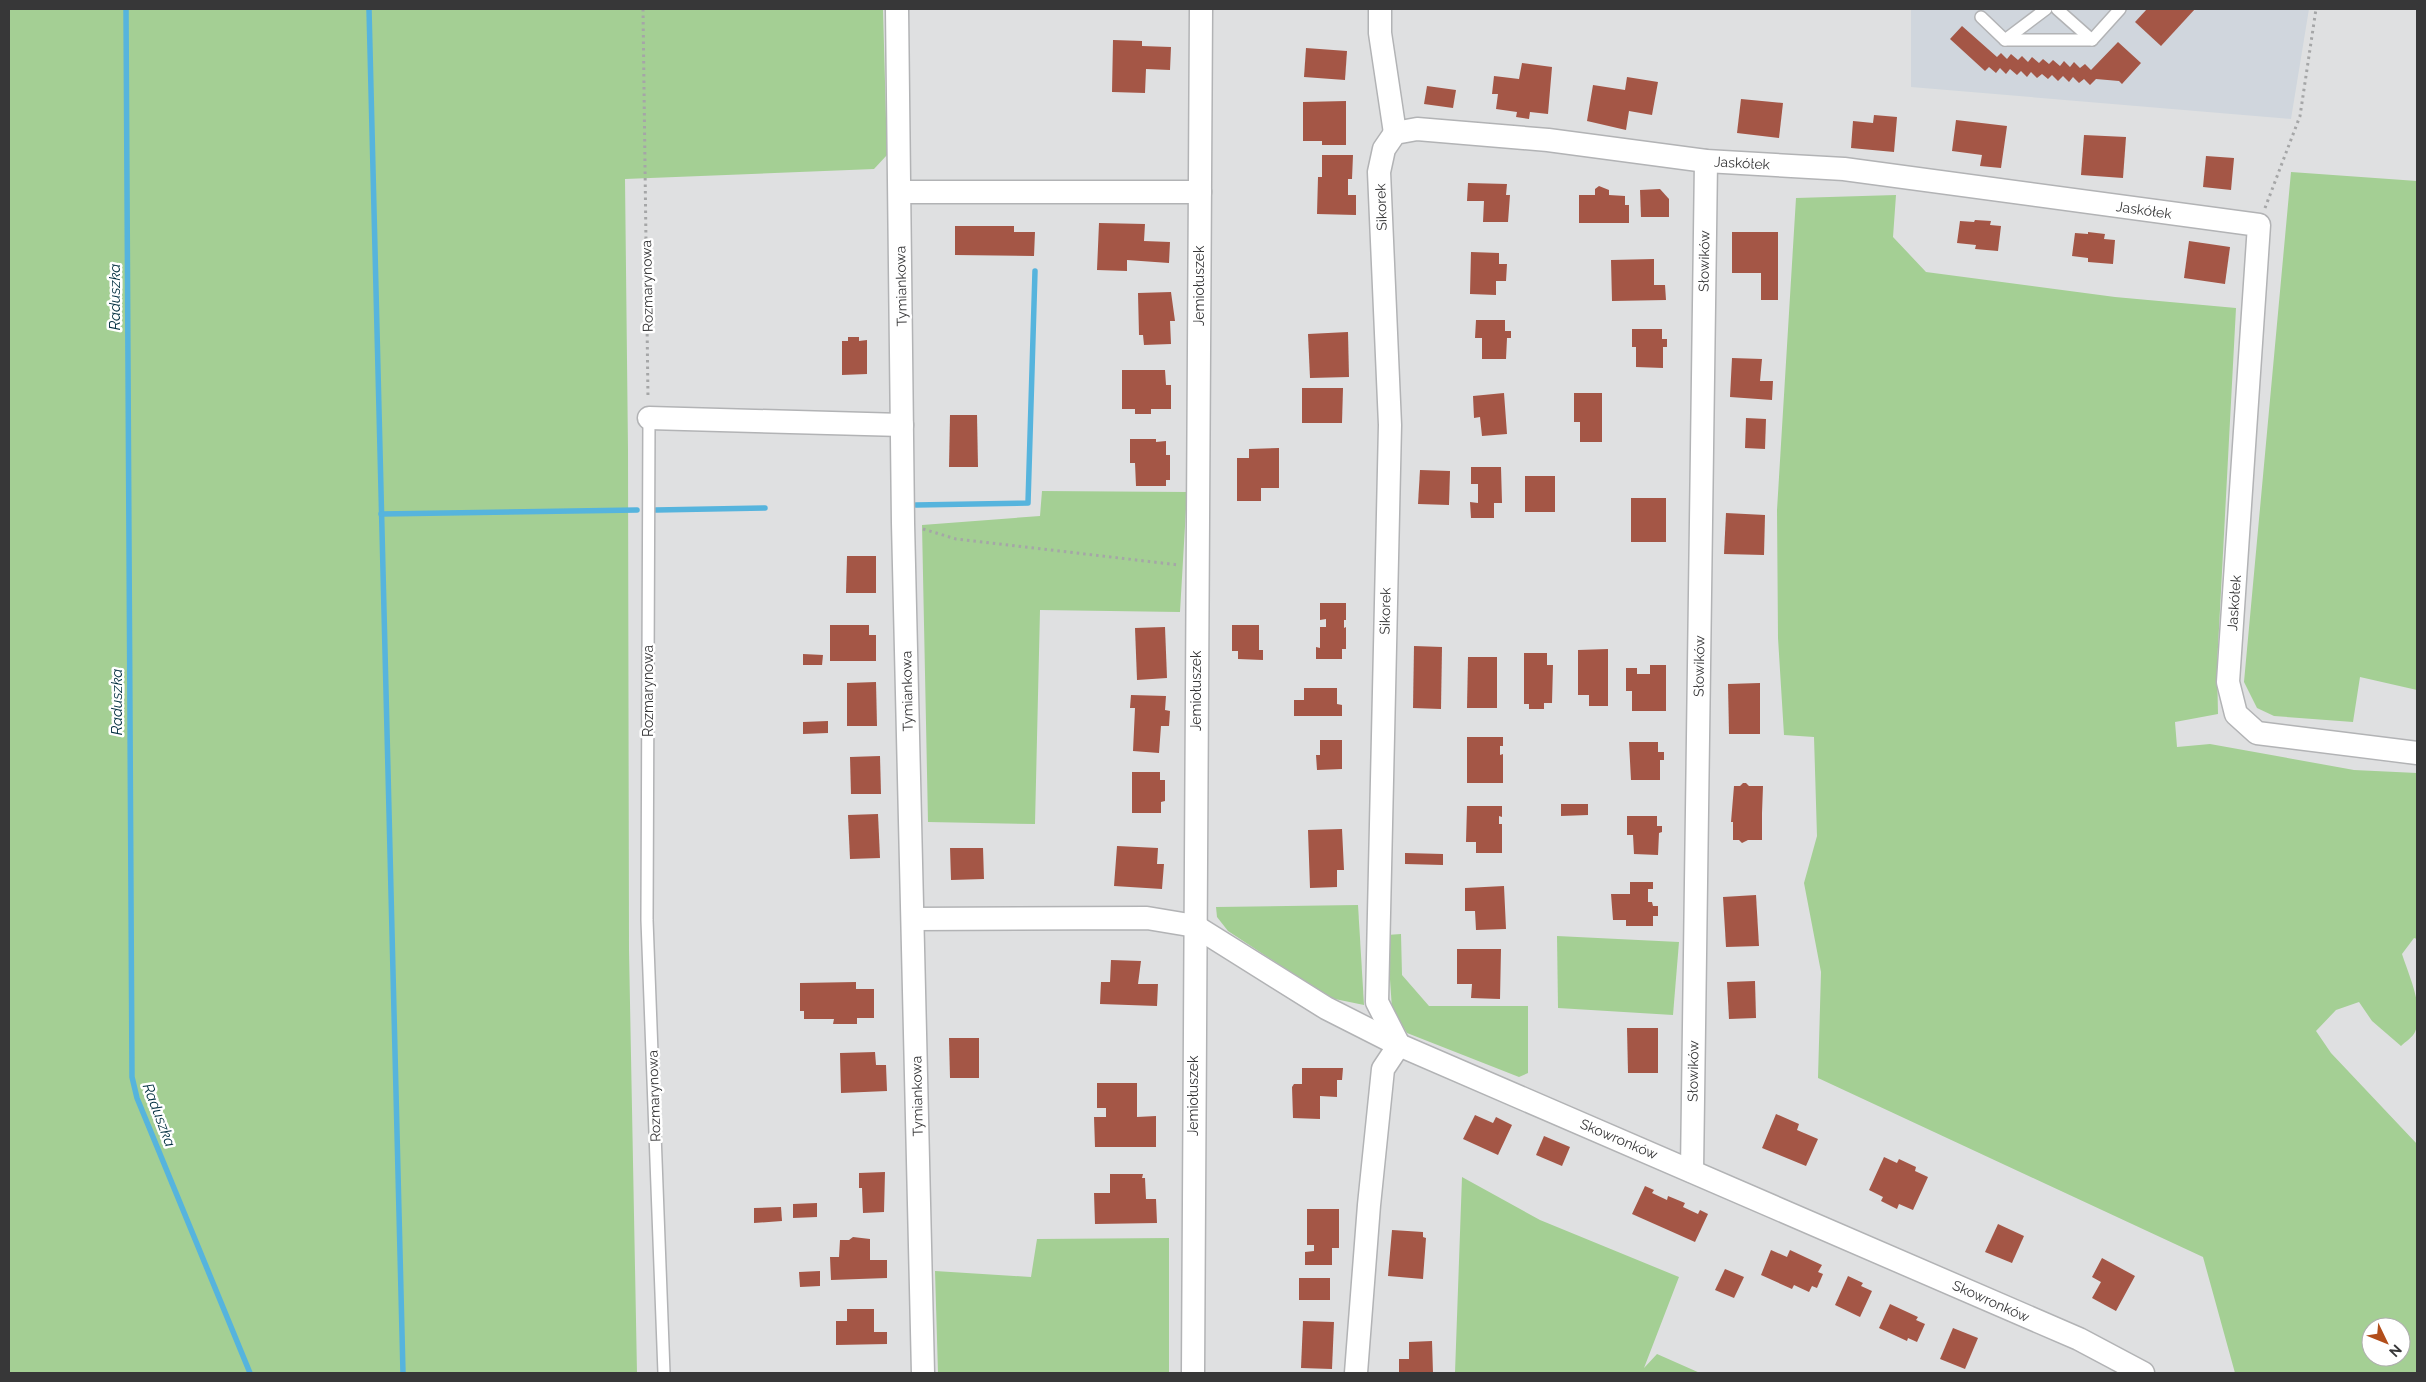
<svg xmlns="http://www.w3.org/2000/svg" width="2426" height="1382" font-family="Raleway,sans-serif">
  <rect width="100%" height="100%" fill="#dfe0e1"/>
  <path fill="#d0d6dd" d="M1911,9H2309L2291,119L1911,87Z"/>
  <g fill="#a4cf94" fill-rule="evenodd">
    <path d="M9,9H883L887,155L874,169L625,179L628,449L629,950L637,1373H9Z"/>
    <path d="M2291,172L2417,181V690L2360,677L2353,722L2274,716L2257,708L2244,682Z"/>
    <path d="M1896,195L1893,237L1926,272L2115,297L2236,308L2217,666L2218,714L2175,722L2177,747L2210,744L2354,770L2417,773V939L2414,938L2402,954C2409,976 2425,1009 2415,1032C2413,1037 2405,1042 2401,1046L2372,1021L2359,1002L2336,1010L2316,1031L2331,1053L2417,1144V1373H2235L2203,1257L1818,1078L1821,972L1804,883L1817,836L1814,737L1784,735L1778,638L1777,510L1796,198ZM2371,1327H2401V1357H2371Z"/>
    <path d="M1042,491L1187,492L1180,612L1040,610L1035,824L928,822L922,525L1040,516Z"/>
    <path d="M1358,905L1364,1005L1330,998L1228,931L1217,917L1216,907Z"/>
    <path d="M1401,934L1402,975L1429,1006H1528V1073L1519,1077L1407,1033L1392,1009L1387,935Z"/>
    <path d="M1557,936L1679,942L1673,1015L1558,1008Z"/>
    <path d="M1462,1177L1540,1220L1679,1277L1644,1368L1657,1354L1700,1373H1455Z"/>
    <path d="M1169,1238V1373H938L935,1271L1031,1277L1037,1239Z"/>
  </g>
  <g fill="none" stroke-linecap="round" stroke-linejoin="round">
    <g stroke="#56b4dd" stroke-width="5.5">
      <path d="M126,9L132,1077L137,1098L250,1373"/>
      <path d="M369,9L403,1373"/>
      <path d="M916,505L1028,503L1035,271"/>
      <path d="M656,510L765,508"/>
      <path d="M381,514L637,510"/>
    </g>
  </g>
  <g fill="#a45646">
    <path d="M2147,9H2195L2161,46L2135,22Z"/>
    <path d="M1962,26L1997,57L2001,53L2007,59L2011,54L2018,60L2022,56L2028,62L2032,57L2039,63L2043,59L2049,64L2053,60L2060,66L2064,61L2070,67L2074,62L2080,68L2085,64L2091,70L2118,42L2141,63L2122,84L2119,81L2096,79L2090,85L2084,79L2079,83L2073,77L2069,82L2063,76L2058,81L2052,75L2048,79L2042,74L2037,78L2031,72L2027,77L2021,71L2017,75L2010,69L2006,74L2000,68L1996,73L1989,67L1985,71L1950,39Z"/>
    <path d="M1113,40L1142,41V46L1171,47L1170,70L1146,69L1145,93L1112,92Z"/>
    <path d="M1306,48L1347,51L1345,80L1304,77Z"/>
    <path d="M1522,63L1552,67L1548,114L1530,112L1529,119L1516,117L1517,112L1496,109L1498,94H1492L1494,76L1519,79Z"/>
    <path d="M1627,77L1658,82L1652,115L1629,111L1626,130L1587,121L1593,85L1625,90Z"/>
    <path d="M1427,86L1456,90L1453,108L1424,104Z"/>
    <path d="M1741,99L1783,103L1779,138L1737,133Z"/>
    <path d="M1346,101V145H1322V141H1303V102Z"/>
    <path d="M1874,115L1897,117L1894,152L1851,148L1853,121L1873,123Z"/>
    <path d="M1956,120L2007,126L2001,168L1980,166L1982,155L1952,151Z"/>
    <path d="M2084,135L2126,137L2123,178L2081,175Z"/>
    <path d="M1322,155H1353L1352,179H1348V195H1356V215L1317,214L1318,177H1322Z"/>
    <path d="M2206,156L2234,158L2231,190L2203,187Z"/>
    <path d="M1468,183L1507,184L1506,195H1510L1508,222H1483L1484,201H1467Z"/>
    <path d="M1599,186L1609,190V195L1625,196V205H1629V223H1579V195H1595V189Z"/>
    <path d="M1660,189L1669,199V217H1641L1640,190Z"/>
    <path d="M1975,220L1991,221L1990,225L2001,226L1998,251L1975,249L1976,245L1957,243L1960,221L1974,222Z"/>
    <path d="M1099,223L1145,224L1144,241L1170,242L1169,263L1127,260V271L1097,270Z"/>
    <path d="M955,226H1014V232H1035L1034,256L955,255Z"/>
    <path d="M1732,232H1778V300H1761V273H1732Z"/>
    <path d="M2088,232L2105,234L2104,239L2115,240L2113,264L2088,262V258L2072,256L2075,233L2088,234Z"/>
    <path d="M2189,241L2230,247L2225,284L2184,278Z"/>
    <path d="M1471,252L1499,253V264H1507L1506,281H1496V295L1470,294Z"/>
    <path d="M1654,259V285H1665L1666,300L1612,301L1611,260Z"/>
    <path d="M1171,292L1175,321H1170L1171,344L1144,345L1143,335H1139L1138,293Z"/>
    <path d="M1476,320H1505V331H1511V338H1507L1506,359H1482V338H1475Z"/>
    <path d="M1632,329H1662V339H1667V347H1663V368L1636,367V347H1632Z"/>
    <path d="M1348,332L1349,377L1310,378L1308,334Z"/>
    <path d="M848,337H859V341L867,340V374L842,375V341H848Z"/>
    <path d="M1732,358L1762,359L1760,381H1773L1772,400L1730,397Z"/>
    <path d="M1122,370H1165L1166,385H1171V409H1151V414H1135V409H1122Z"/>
    <path d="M1302,388H1343L1342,423H1302Z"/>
    <path d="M1504,393L1507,434L1482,436L1480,417L1474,418L1473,396Z"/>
    <path d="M1574,393H1602V442H1580V422H1574Z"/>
    <path d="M950,415H977L978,467H949Z"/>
    <path d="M1746,418L1766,419L1765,449L1745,448Z"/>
    <path d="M1130,439H1156V442L1166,441V455H1170V480H1166V486H1136L1135,463H1130Z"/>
    <path d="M1279,448V488H1261V501H1237V458H1249V449Z"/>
    <path d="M1471,467H1501L1502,503H1494V518H1471L1470,502L1478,503V484H1471Z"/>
    <path d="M1420,470L1450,471L1449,505L1418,504Z"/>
    <rect x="1525" y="476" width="30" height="36"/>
    <rect x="1631" y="498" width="35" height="44"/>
    <path d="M1726,513L1765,515L1764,555L1724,554Z"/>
    <path d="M847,556H876V593H846Z"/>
    <path d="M1320,603H1346V620H1344V628L1346,627V649H1342V659H1316V647L1320,648V627H1326V619L1320,620Z"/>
    <path d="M830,625H869V635H876V661H830Z"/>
    <path d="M1232,625H1259V650H1263V660L1238,659V651H1232Z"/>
    <path d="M1165,627L1167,678L1137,680L1135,628Z"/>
    <path d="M1414,646L1442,647L1441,709L1413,708Z"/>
    <path d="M1608,649V706H1589V695H1578V650Z"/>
    <path d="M1524,653H1547V665H1553L1552,703H1544V709H1529V704H1524Z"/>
    <path d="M803,654L823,655L822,665H803Z"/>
    <path d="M1468,657H1497V708H1467Z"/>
    <path d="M1650,665H1666V711H1632V691H1626V668H1637V674H1650Z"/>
    <path d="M876,682L877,726H847V683Z"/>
    <path d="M1760,683V734H1729L1728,684Z"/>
    <path d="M1304,688H1337V704L1342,705V716H1294V700H1304Z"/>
    <path d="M1131,695L1166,696L1165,710L1170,711L1169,726H1161L1159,753L1133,751L1135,708H1130Z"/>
    <path d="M828,721V733L803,734V722Z"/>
    <path d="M1467,737H1503V746H1500V755L1503,754V783H1467Z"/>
    <path d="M1320,740H1342V769L1317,770L1316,755H1320Z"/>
    <path d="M1629,742H1658V752H1664V760H1660V780H1631Z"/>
    <path d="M880,756L881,794H851L850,757Z"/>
    <path d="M1132,772H1160V780H1165V801L1161,802V813H1132Z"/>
    <path d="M1743,783H1746L1749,786H1763L1762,813V840H1748L1742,843L1739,840H1733V822H1731L1734,786H1740Z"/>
    <path d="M1561,804H1588V815L1561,816Z"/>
    <path d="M1467,806H1502V817L1499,816V824H1502V853H1476V842H1466Z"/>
    <path d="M878,814L880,858L850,859L848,815Z"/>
    <path d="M1627,816H1657V826H1662V832L1659,833L1658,855L1634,854L1633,835H1627Z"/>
    <path d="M1342,829L1344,870H1337V887L1310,888L1308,830Z"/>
    <path d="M1117,846L1158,848L1157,864H1164L1162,889L1114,886Z"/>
    <path d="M950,848H983L984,879L951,880Z"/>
    <path d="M1405,853L1443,854V865L1405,864Z"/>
    <path d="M1630,882H1653V889H1648V902H1652L1653,906H1658V916H1653V926H1626V920H1613L1611,894H1630Z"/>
    <path d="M1504,886L1506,929L1476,930L1475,911H1465V888Z"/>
    <path d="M1756,895L1759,946L1726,947L1723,897Z"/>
    <path d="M1457,949H1501L1500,999L1471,998L1472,984H1457Z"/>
    <path d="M1111,960L1141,961L1138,984H1158L1157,1006L1100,1004L1101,982H1110Z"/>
    <path d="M1755,981L1756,1018L1729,1019L1727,982Z"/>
    <path d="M856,982V989H874V1018H857V1024H833L834,1019H804V1011H800V983Z"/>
    <path d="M1627,1028H1658V1073H1628Z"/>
    <path d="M949,1038H979V1078H950Z"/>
    <path d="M875,1052L876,1065H886L887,1091L841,1093L840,1053Z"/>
    <path d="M1302,1068H1343L1342,1080H1337V1097L1320,1096V1119L1293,1118L1292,1087L1294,1084H1302Z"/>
    <path d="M1097,1083H1137V1117L1156,1116V1147H1095L1094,1117H1106V1108H1097Z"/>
    <path d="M1776,1114L1799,1124L1797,1130L1818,1139L1806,1166L1762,1148Z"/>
    <path d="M1475,1115L1493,1123L1496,1117L1512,1125L1498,1155L1463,1139Z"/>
    <path d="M1544,1136L1570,1147L1562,1166L1536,1155Z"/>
    <path d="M1884,1157L1897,1163L1899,1159L1916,1167L1915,1171L1928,1177L1913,1210L1899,1204L1897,1209L1881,1201L1883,1197L1869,1190Z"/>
    <path d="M885,1172L884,1212L863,1213L862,1188H859V1173Z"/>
    <path d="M1110,1174H1143L1142,1178H1145L1146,1199H1156L1157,1223L1095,1224L1094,1193H1110Z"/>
    <path d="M1645,1186L1654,1190L1652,1193L1667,1200L1668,1196L1685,1203L1683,1207L1698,1214L1700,1210L1708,1214L1695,1242L1632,1214Z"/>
    <path d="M817,1203V1217L793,1218V1204Z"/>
    <path d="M781,1207L782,1221L754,1223V1208Z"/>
    <path d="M1307,1209H1339V1248H1332V1265H1305V1252L1314,1251V1245H1307Z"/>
    <path d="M1998,1224L2024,1236L2012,1263L1985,1252Z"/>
    <path d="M1392,1230L1423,1232V1237L1426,1238L1423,1279L1388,1276Z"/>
    <path d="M853,1237L870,1239V1260H887V1278L831,1280L830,1257H839L840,1240H849Z"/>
    <path d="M1771,1250L1787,1257L1790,1250L1822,1265L1818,1272L1823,1274L1817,1288L1812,1286L1809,1292L1794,1285L1792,1289L1761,1275Z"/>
    <path d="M2102,1258L2135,1276L2116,1311L2092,1298L2101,1282L2092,1277Z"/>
    <path d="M1725,1269L1744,1277L1734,1298L1715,1290Z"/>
    <path d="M820,1271V1286L800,1287L799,1272Z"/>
    <path d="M1848,1276L1863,1283L1861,1286L1872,1291L1860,1317L1835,1305Z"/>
    <rect x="1299" y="1278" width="31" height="22"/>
    <path d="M1890,1304L1918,1317L1916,1320L1925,1324L1917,1342L1908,1338L1907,1341L1879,1328Z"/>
    <path d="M847,1309H874V1332H887V1344L836,1345V1321H847Z"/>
    <path d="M1303,1321L1334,1322L1332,1369L1301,1368Z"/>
    <path d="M1953,1328L1978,1338L1965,1369L1940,1359Z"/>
    <path d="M1432,1341L1433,1373H1399V1359H1409V1342Z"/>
  </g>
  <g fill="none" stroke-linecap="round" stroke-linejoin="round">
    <g stroke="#b2b3b5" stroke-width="14">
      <g id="lane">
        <path d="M2057,9L2092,40"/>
        <path d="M1981,17L2005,40H2092L2120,9"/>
        <path d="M2005,40L2046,9"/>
        <path d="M649,418L647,920L664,1373"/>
      </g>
    </g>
    <g stroke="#b2b3b5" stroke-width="25">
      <g id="street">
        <path d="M897,9L903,523L923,1373"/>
        <path d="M1380,9V33L1395,133"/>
        <path d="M900,192H1200"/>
        <path d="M649,418L902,425"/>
        <path d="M913,919L1147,918L1195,926L1326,1008L1399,1045"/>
        <path d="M1399,1045L1377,1002L1390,425L1379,172L1384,149L1395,133L1417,129L1548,140L1706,161L1844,169L2259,225L2228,682L2236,714L2257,733L2417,753"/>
        <path d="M1692,1171L1706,161"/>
        <path d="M1193,1373L1201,9"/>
        <path d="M1356,1373L1369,1205L1383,1069L1399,1045L2079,1339L2143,1373"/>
      </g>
    </g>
    <g stroke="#a5a6a7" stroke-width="3" stroke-dasharray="2.5 4" stroke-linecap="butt">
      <path d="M643,9L648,399"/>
      <path d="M2265,208L2300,116L2316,9"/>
      <path d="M923,529L956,539L1179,565"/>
    </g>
    <use href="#lane" stroke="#fff" stroke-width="11"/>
    <use href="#street" stroke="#fff" stroke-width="22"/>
  </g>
  <g text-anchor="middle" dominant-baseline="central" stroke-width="5" stroke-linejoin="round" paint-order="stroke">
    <g font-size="14" fill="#373738" stroke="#fff">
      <text transform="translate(1742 163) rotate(3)">Jaskółek</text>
      <text transform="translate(1381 207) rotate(-92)">Sikorek</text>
      <text transform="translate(2144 210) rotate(8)">Jaskółek</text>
      <text transform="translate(1704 261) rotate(-89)">Słowików</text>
      <text transform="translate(647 286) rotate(-91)">Rozmarynowa</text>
      <text transform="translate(901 286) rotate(-91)">Tymiankowa</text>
      <text transform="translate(1199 286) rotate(-90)">Jemiołuszek</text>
      <text transform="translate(2234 603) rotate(-86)">Jaskółek</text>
      <text transform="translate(1385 611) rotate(-89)">Sikorek</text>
      <text transform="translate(1699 666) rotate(-89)">Słowików</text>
      <text transform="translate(648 691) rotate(-90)">Rozmarynowa</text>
      <text transform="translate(907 691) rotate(-91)">Tymiankowa</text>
      <text transform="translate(1196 691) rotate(-90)">Jemiołuszek</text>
      <text transform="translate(1693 1071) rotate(-89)">Słowików</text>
      <text transform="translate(654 1096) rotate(-92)">Rozmarynowa</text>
      <text transform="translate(917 1096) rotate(-91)">Tymiankowa</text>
      <text transform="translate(1193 1096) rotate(-90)">Jemiołuszek</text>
      <text transform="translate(1619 1139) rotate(23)">Skowronków</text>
      <text transform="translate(1991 1301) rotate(24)">Skowronków</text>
    </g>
    <g font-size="15" font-style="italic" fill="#022f40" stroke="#fff">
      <text transform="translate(115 297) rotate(-90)">Raduszka</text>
      <text transform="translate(117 702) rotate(-90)">Raduszka</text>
      <text transform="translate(159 1115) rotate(69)">Raduszka</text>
    </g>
  </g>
  <rect width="2426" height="1382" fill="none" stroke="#373738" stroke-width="20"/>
  <g transform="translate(2386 1342) rotate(133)"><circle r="24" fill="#ffffff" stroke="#afafaf"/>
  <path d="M0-4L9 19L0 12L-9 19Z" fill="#b24e1b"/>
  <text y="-8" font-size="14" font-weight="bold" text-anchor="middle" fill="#373738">N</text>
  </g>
</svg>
